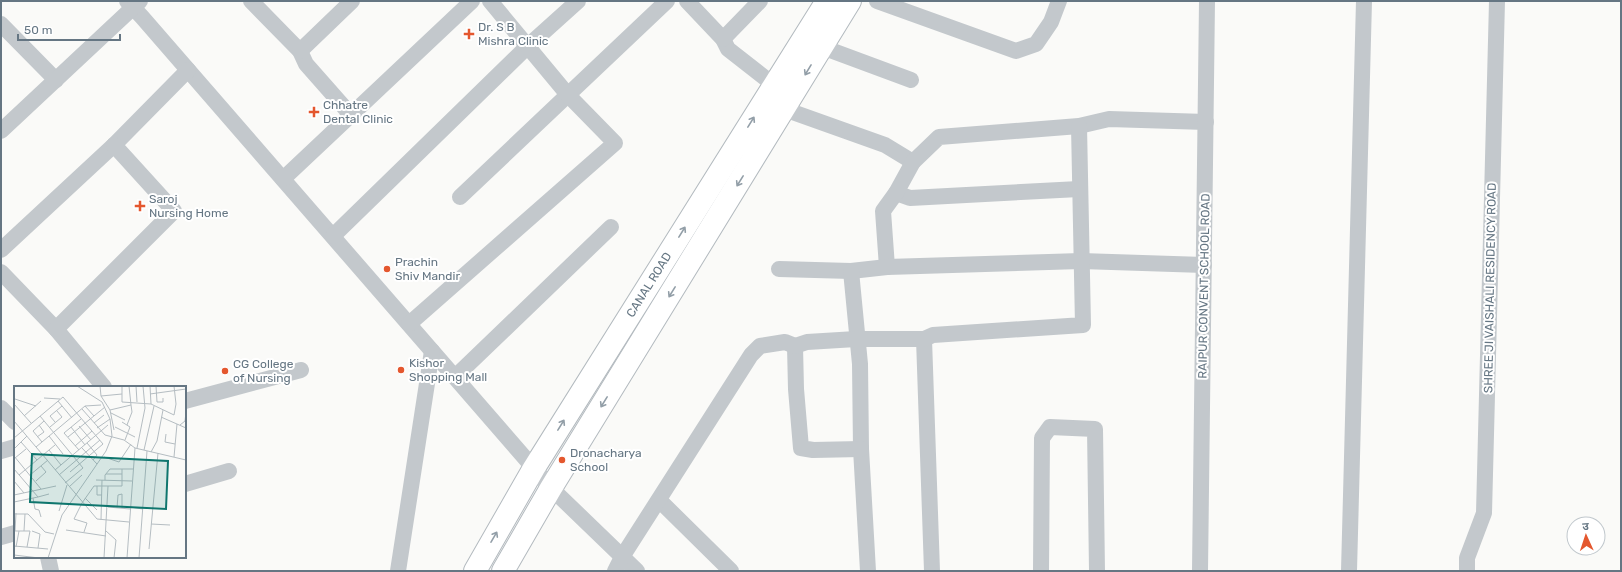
<svg xmlns="http://www.w3.org/2000/svg" width="1622" height="572" font-family="Rubik,'Noto Sans Devanagari',sans-serif">
  <rect width="100%" height="100%" fill="#fafaf8"/>
  <g fill="none" stroke-linecap="round" stroke-linejoin="round">
    <g stroke="#b3babf" stroke-width="24">
      <g id="secondary">
        <path id="s1" d="M475,571L534,468L827,1"/>
        <path d="M503,571L551,488L850,1"/>
      </g>
    </g>
    <g stroke="#c3c8cc" stroke-width="16">
      <path d="M127,1L142,17L551,488L637,571"/>
      <path d="M251,1L300,51L306,64L351,115"/>
      <path d="M687,1L723,39L728,49L774,85"/>
      <path d="M877,1L1016,51L1036,44L1051,22L1059,1"/>
      <path d="M1,24L56,80"/>
      <path d="M723,39L760,1"/>
      <path d="M822,47L911,80"/>
      <path d="M300,51L352,1"/>
      <path d="M784,109L885,145L913,162"/>
      <path d="M1,131L140,1"/>
      <path d="M283,179L472,1"/>
      <path d="M896,193L910,198L1079,189"/>
      <path d="M460,197L667,1"/>
      <path d="M333,236L528,46L578,1"/>
      <path d="M1,250L114,145L188,70"/>
      <path d="M887,267L883,211L896,193L913,162L939,137L1079,126L1109,119L1206,122"/>
      <path d="M779,269L851,271L887,267L1081,261L1204,265"/>
      <path d="M851,271L860,364L861,449L868,571"/>
      <path d="M1,272L56,329L104,387"/>
      <path d="M409,324L615,143L568,95L490,1"/>
      <path d="M56,329L174,211L114,145"/>
      <path d="M924,339L932,571"/>
      <path d="M795,346L796,389L801,448L813,450L861,449"/>
      <path d="M455,377L611,227"/>
      <path d="M185,401L301,370"/>
      <path d="M1,408L15,422"/>
      <path d="M1,451L15,447"/>
      <path d="M185,484L229,471"/>
      <path d="M659,500L731,571"/>
      <path d="M1,537L15,533"/>
      <path d="M48,557L51,571"/>
      <path d="M398,571L432,351"/>
      <path d="M615,571L622,557L751,355L760,346L785,342L795,346L807,342L856,339H924L933,335L1083,325L1079,126"/>
      <path d="M1041,571L1042,438L1050,427L1095,429L1097,571"/>
      <path d="M1200,571L1207,1"/>
      <path d="M1349,571L1364,1"/>
      <path d="M1467,571V558L1484,513L1497,1"/>
    </g>
    <use href="#secondary" stroke="#fff" stroke-width="22"/>
  </g>
  <defs><path id="oneway-shaft" d="M-6 0H5M1.5-3L5.5 0L1.5 3" fill="none" stroke-width="1.6" stroke-linecap="round" stroke-linejoin="round"/></defs>
  <g stroke="#939fa8">
    <use href="#oneway-shaft" transform="translate(808 70) rotate(121)"/>
    <use href="#oneway-shaft" transform="translate(751 122) rotate(-58)"/>
    <use href="#oneway-shaft" transform="translate(740 181) rotate(122)"/>
    <use href="#oneway-shaft" transform="translate(682 232) rotate(-58)"/>
    <use href="#oneway-shaft" transform="translate(672 292) rotate(122)"/>
    <use href="#oneway-shaft" transform="translate(604 402) rotate(122)"/>
    <use href="#oneway-shaft" transform="translate(561 425) rotate(-58)"/>
    <use href="#oneway-shaft" transform="translate(494 537) rotate(-60)"/>
  </g>
  <g fill="#e4572e" stroke="#fff" stroke-width="1.5">
    <path d="M467 28h4v4h4v4h-4v4h-4v-4h-4v-4h4z"/>
    <path d="M312 106h4v4h4v4h-4v4h-4v-4h-4v-4h4z"/>
    <path d="M138 200h4v4h4v4h-4v4h-4v-4h-4v-4h4z"/>
    <circle cx="387" cy="269" r="4"/>
    <circle cx="401" cy="370" r="4"/>
    <circle cx="225" cy="371" r="4"/>
    <circle cx="562" cy="460" r="4"/>
  </g>
  <g text-anchor="middle" dominant-baseline="central" stroke-width="4" stroke-linejoin="round" paint-order="stroke">
    <g font-size="12" fill="#657683" stroke="#fff" text-anchor="start">
      <text x="478" y="27">Dr. S B<tspan x="478" dy="14">Mishra Clinic</tspan></text>
      <text x="323" y="105">Chhatre<tspan x="323" dy="14">Dental Clinic</tspan></text>
      <text x="149" y="199">Saroj<tspan x="149" dy="14">Nursing Home</tspan></text>
      <text x="395" y="262">Prachin<tspan x="395" dy="14">Shiv Mandir</tspan></text>
      <text x="409" y="363">Kishor<tspan x="409" dy="14">Shopping Mall</tspan></text>
      <text x="233" y="364">CG College<tspan x="233" dy="14">of Nursing</tspan></text>
      <text x="570" y="453">Dronacharya<tspan x="570" dy="14">School</tspan></text>
    </g>
    <g font-size="12" fill="#657683" stroke="#fff">
      <text stroke="none"><textPath href="#s1" startOffset="335">CANAL ROAD</textPath></text>
      <text transform="translate(1204 286) rotate(-89)">RAIPUR CONVENT SCHOOL ROAD</text>
      <text transform="translate(1490 288) rotate(-89)">SHREE JI VAISHALI RESIDENCY ROAD</text>
    </g>
  </g>
  <g transform="translate(14 386)">
    <rect width="172" height="172" fill="#fafaf8"/>
    <path fill="none" stroke="#b5bdc2" stroke-width="1" d="M86,0L87,10L96,24L100,44M122,0L123,16M136,0L137,18M142,0L143,16H149V12M108,8V16L137,18L160,29L162,18L160,0M136,8L172,3M87,10L108,8V0M30,12L46,13M1,13L22,20M44,15L58,32M0,18L17,37M71,20L80,30M68,23L91,49L110,54L121,62L172,74M96,24L117,19L115,0M97,27L111,34M10,30L27,15M26,30L69,82L51,97M147,31L172,42M0,35L83,133L115,136M41,36L36,30L48,20M108,36L116,41L111,54M80,37L90,29M113,39L118,26L117,19M166,39L171,35L172,26M65,40L77,54M36,41L48,31L43,25M57,41L71,59M101,41L121,51M83,42L96,33M152,48L151,56L161,58M35,50L49,68M23,51L30,46L25,39M54,51L91,21M0,52L49,11L89,58L56,86M7,56L23,74M28,56L19,45L30,35M73,57L83,69L79,74M61,60L78,45M22,61L71,20L87,19M68,62L83,78M123,62L131,22L129,0M0,63L13,50M35,64L47,79M65,64L50,47L67,33M130,64L140,20M137,66L143,55L149,24M0,70L27,103M90,71L105,76L117,58M160,71L163,38M1,72L12,63M0,83L24,111L35,108M41,84L94,39M92,88H108M5,89L41,59M16,89L34,74M45,89L86,54M82,94L118,95M91,94V89L96,83H119M0,95L10,107M22,95L32,86L27,80M83,100V109H88M55,101L68,89M0,109L42,100M19,112L21,123L25,124L27,131M71,112L83,124M0,116L24,111M94,121L116,123M116,121L129,123M103,122L104,109L108,108V122M45,125L53,99M0,128H14L31,146L40,148M87,134L88,94M137,138L156,139M52,144L92,150M0,145H16L13,161M1,145L2,127M10,145L11,128M18,145L26,148L24,162M92,145L102,154L100,172M70,146L73,137L60,133L68,117L80,100H108V83M0,160L34,163M2,161L5,145M135,163L144,67M0,169L25,172M34,172L48,129L92,65L98,50L96,33L88,16L63,0M58,172H80M90,172L94,100M113,172L121,62M125,172L133,65"/>
    <path fill="#0f766e" fill-opacity="0.15" stroke="#0f766e" stroke-width="2" d="M18,68L154,75L152,123L16,116Z"/>
    <rect width="172" height="172" fill="none" stroke="#657683" stroke-width="2"/>
  </g>
  <rect width="1622" height="572" fill="none" stroke="#657683" stroke-width="4"/>
  <g transform="translate(1586 536) rotate(357)"><circle r="19" fill="#ffffff" stroke="#c1c8cd"/>
  <path d="M0-3L7 15L0 10L-7 15Z" fill="#e4572e"/>
  <text y="-6" font-size="11" font-weight="bold" text-anchor="middle" fill="#657683">उ</text>
  </g>
  <path d="M18 34v6h102v-6" fill="none" stroke="#657683" stroke-width="2"/>
  <text x="24" y="34" font-size="12" fill="#657683" stroke="#ffffff" stroke-width="3" paint-order="stroke">50 m</text>
</svg>
